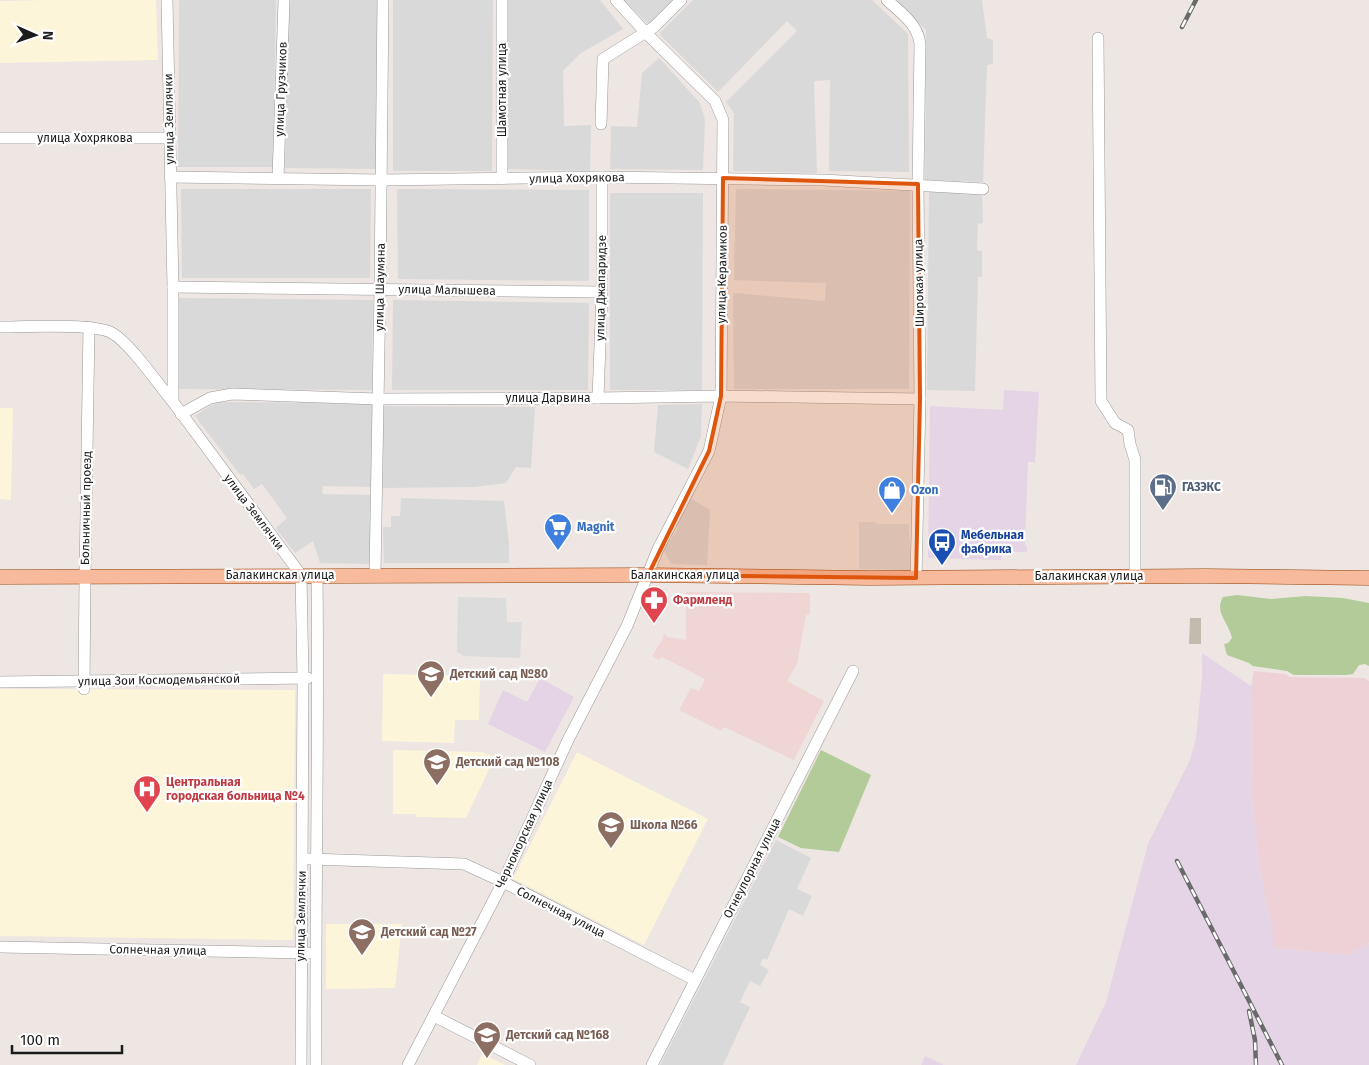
<svg xmlns="http://www.w3.org/2000/svg" width="1369" height="1065" font-family="'Fira Sans',sans-serif">
  <rect width="100%" height="100%" fill="#ede6e2"/>
  <g fill="#dad9d9">
    <path d="M179,0H276L273,167H178Z"/>
    <path d="M288,0H378L376,169L285,168Z"/>
    <path d="M393,0H493L492,171H393Z"/>
    <path d="M508,0H600L623,29L581,53L563,71L564,126L591,125L590,171L508,169Z"/>
    <path d="M624,0H674L649,25Z"/>
    <path d="M693,0H872L908,34L909,172L829,171L830,80L814,81L817,173L733,171L734,113L726,102L797,31L787,21L718,92L659,34Z"/>
    <path d="M896,0H982L987,38L993,40V64L987,65L983,182L925,180L926,30Z"/>
    <path d="M659,58L700,103L705,120L703,170L610,169L611,126L637,127L642,73Z"/>
    <path d="M181,189H371L370,278H182Z"/>
    <path d="M397,189L589,190V281L398,279Z"/>
    <path d="M736,189L910,191L909,389H734L733,293L825,301L826,283L734,280Z"/>
    <path d="M929,190L982,192L983,223L978,224L977,250L982,251V277H978L975,391L927,390Z"/>
    <path d="M610,193H703L702,390H610Z"/>
    <path d="M179,298L373,300L372,390L179,389Z"/>
    <path d="M393,300L589,303L588,390H392Z"/>
    <path d="M218,402L374,403L373,487L323,486L322,494L373,495L372,564L320,563L313,541L295,553L276,528L287,518L262,484L254,489L243,474L240,475L195,416L208,407Z"/>
    <path d="M702,404L701,436L688,469L654,452L658,405Z"/>
    <path d="M380,406L535,407L531,468L516,467L506,483L474,487L379,488Z"/>
    <path d="M401,498L504,501L509,544V563H384L383,527H391V516H400Z"/>
    <path d="M690,498L710,510L707,565L671,564L664,551L678,528L676,525Z"/>
    <path d="M776,840L811,858L797,889L812,896L803,916L789,909L767,960L763,958L760,965L769,970L760,986L750,981L740,1002L750,1007L723,1065H660Z"/>
  </g>
  <path fill="#eed1d6" d="M1254,671L1286,674L1289,677L1364,678L1369,681V943L1349,955L1273,948V934L1259,866L1252,799L1251,686Z"/>
  <g fill="#e5d4e6">
    <path d="M1004,390L1039,392L1035,462H1028L1025,545L1027,546V552H1002L1001,560L928,558L930,406L1003,410Z"/>
    <path d="M1202,653L1251,686L1252,799L1259,866L1273,934V948L1349,955L1369,943V1065H1076L1106,1002L1148,844L1190,760L1196,738L1202,679Z"/>
    <path d="M540,678L574,697L545,752L488,724L503,690L527,702Z"/>
    <path d="M925,1056L944,1065H921Z"/>
  </g>
  <g fill="#fdf5da">
    <path d="M45,0H156L158,60L0,63V1Z"/>
    <path d="M0,408H13L11,500L0,499Z"/>
    <path d="M383,674L480,676L479,720H455L454,743L382,741Z"/>
    <path d="M0,689L295,690L293,940L0,936Z"/>
    <path d="M393,750L482,752L495,757L466,818L416,817V814H393Z"/>
    <path d="M577,752L708,819L644,945L513,879Z"/>
    <path d="M326,924H402L395,988L326,989Z"/>
    <path d="M482,1054L505,1065H477Z"/>
  </g>
  <path fill="#efd6d5" d="M686,592L810,593V615H806L797,664L787,681L824,701L794,760L724,727L721,731L679,710L691,688L699,691L705,679L662,657L659,660L652,656L662,640L664,633L668,637L686,640Z"/>
  <path fill="#c1bcae" d="M1190,618H1201V644H1189Z"/>
  <g fill="#b3cb98">
    <path d="M1237,595L1271,599L1306,596L1343,598L1369,603V666L1365,664L1359,665L1353,674L1346,675H1294L1287,671L1253,666L1249,663L1227,655L1224,644L1228,643L1232,638C1229,623 1214,612 1223,597Z"/>
    <path d="M821,750L871,775L839,852L801,848L778,837Z"/>
  </g>
  <g fill="#dcdcdc">
    <path d="M859,522H876V524H909L910,570L859,569Z"/>
    <path d="M458,597L506,598L507,622H522L520,658L464,656L457,652Z"/>
  </g>
  <g fill="none" stroke-linecap="round" stroke-linejoin="round">
    <g stroke="#999" stroke-width="12">
      <g id="minor">
        <path d="M167,0L173,287V402L301,575L303,679L301,1065"/>
        <path d="M502,0V179"/>
        <path d="M887,0C901,13 918,24 920,44L918,184L920,399L916,578"/>
        <path d="M1098,38L1101,401L1115,423L1128,430L1130,444L1135,460V576"/>
        <path d="M601,124L603,59L654,27L681,0"/>
        <path d="M0,138H170"/>
        <path d="M170,177L381,180L602,177L823,180L983,189"/>
        <path d="M278,178L284,0"/>
        <path d="M173,287L602,292"/>
        <path d="M0,327C23,327 95,323 112,333C130,343 158,384 173,402"/>
        <path d="M598,398L602,292V177"/>
        <path d="M181,414L210,398L232,394L378,399L598,398L721,396L920,399"/>
        <path d="M375,575L380,289L383,0"/>
        <path d="M0,682L308,678"/>
        <path d="M84,689L85,577L89,327"/>
        <path d="M309,859L464,864L503,882L695,980"/>
        <path d="M0,947L308,953"/>
        <path d="M434,1016L530,1065"/>
        <path d="M316,1065C315,902 319,738 317,575"/>
        <path d="M408,1065L503,882L568,740L627,626L658,549L709,451L721,396L723,120L715,101L646,33L616,0"/>
        <path d="M652,1065L853,671"/>
      </g>
    </g>
    <g stroke="#8e4006" stroke-width="15">
      <path id="major" d="M0,577L648,575L870,578L1206,576L1369,578"/>
    </g>
    <use href="#minor" stroke="#fff" stroke-width="11"/>
    <use href="#major" stroke="#f8ba9c" stroke-width="14"/>
    <g stroke="#6a6a6a" stroke-width="4.5">
      <g id="rail">
        <path d="M1182,27L1196,0"/>
        <path d="M1177,861L1282,1065"/>
        <path d="M1249,1011L1255,1040L1256,1065"/>
      </g>
    </g>
    <use href="#rail" stroke="#fff" stroke-width="2.5" stroke-dasharray="8" stroke-linecap="butt"/>
  </g>
  <path fill="#de560d" fill-opacity="0.2" stroke="#de560d" stroke-width="4" stroke-linejoin="round" d="M723,178L918,184L920,399L916,578L648,575L709,451L721,396Z"/>
  <defs>
    <g id="fuel-pin" transform="scale(1.4375)"><path d="M0 17L-7.5 6A9.5 9.5 0 1 1 7.5 6Z" fill="#5c6f8a" stroke="#fff"/><path d="M-5.5-6h7V0h2V4h1.3V-2.5L3-4.5l.8-.8L6-3V5H2.5V1h-1V6h-7ZM-4.2-4.7v3.2H.2V-4.7Z" fill="#fff"/></g>
    <g id="shop-pin" transform="scale(1.4375)"><path d="M0 17L-7.5 6A9.5 9.5 0 1 1 7.5 6Z" fill="#3f7fe0" stroke="#fff"/><path d="M-5-2.5h2.3a2.7 3.5 0 0 1 5.4 0H5L5.5 6h-11ZM-1.5-2.5h3a1.5 2.3 0 0 0-3 0Z" fill="#fff"/></g>
    <g id="supermarket-pin" transform="scale(1.4375)"><path d="M0 17L-7.5 6A9.5 9.5 0 1 1 7.5 6Z" fill="#3f7fe0" stroke="#fff"/><path d="M-6-5.5h2.5l.6 2H6L4.5 2H-2.5L-4.4-4H-6ZM-1.5 3.2a1.3 1.3 0 1 0 .1 0ZM3 3.2a1.3 1.3 0 1 0 .1 0Z" fill="#fff"/></g>
    <g id="bus-pin" transform="scale(1.4375)"><path d="M0 17L-7.5 6A9.5 9.5 0 1 1 7.5 6Z" fill="#1a4fb4" stroke="#fff"/><path d="M-5-6H5V4H4V6H2V4H-2V6H-4V4H-5ZM-3.5-4V0h7V-4ZM-3.5 1.2v1.5H-2V1.2ZM2 1.2v1.5H3.5V1.2Z" fill="#fff"/></g>
    <g id="pharmacy-pin" transform="scale(1.4375)"><path d="M0 17L-7.5 6A9.5 9.5 0 1 1 7.5 6Z" fill="#e0444e" stroke="#fff"/><path d="M-2-6h4v4h4v4h-4v4h-4v-4h-4v-4h4Z" fill="#fff"/></g>
    <g id="school-pin" transform="scale(1.4375)"><path d="M0 17L-7.5 6A9.5 9.5 0 1 1 7.5 6Z" fill="#8d6e63" stroke="#fff"/><path d="M0-5L7-2L0 1L-7-2ZM-4 1L0 2.5L4 1V4Q0 6-4 4Z" fill="#fff"/></g>
    <g id="hospital-pin" transform="scale(1.4375)"><path d="M0 17L-7.5 6A9.5 9.5 0 1 1 7.5 6Z" fill="#e0444e" stroke="#fff"/><path d="M-5-5h3v3.5h4V-5h3V5h-3V1.5h-4V5h-3Z" fill="#fff"/></g>
  </defs>
  <g fill-rule="evenodd">
    <use href="#fuel-pin" x="1163" y="487"/>
    <use href="#shop-pin" x="892" y="490"/>
    <use href="#supermarket-pin" x="558" y="527"/>
    <use href="#bus-pin" x="942" y="542"/>
    <use href="#pharmacy-pin" x="654" y="600"/>
    <use href="#school-pin" x="431" y="674"/>
    <use href="#school-pin" x="437" y="762"/>
    <use href="#hospital-pin" x="147" y="789"/>
    <use href="#school-pin" x="611" y="825"/>
    <use href="#school-pin" x="362" y="932"/>
    <use href="#school-pin" x="487" y="1035"/>
  </g>
  <g text-anchor="middle" dominant-baseline="central" stroke-width="4.5" stroke-linejoin="round" paint-order="stroke">
    <g font-size="12" fill="#1c1c1c" stroke="#fff">
      <text transform="translate(281 89) rotate(-88)">улица Грузчиков</text>
      <text transform="translate(502 90) rotate(-90)">Шамотная улица</text>
      <text transform="translate(169 119) rotate(-91)">улица Землячки</text>
      <text x="85" y="138">улица Хохрякова</text>
      <text transform="translate(577 178) rotate(-1)">улица Хохрякова</text>
      <text transform="translate(722 274) rotate(-89)">улица Керамиков</text>
      <text transform="translate(919 283) rotate(-91)">Широкая улица</text>
      <text transform="translate(380 287) rotate(-89)">улица Шаумяна</text>
      <text transform="translate(601 288) rotate(-89)">улица Джапаридзе</text>
      <text transform="translate(447 290) rotate(1)">улица Малышева</text>
      <text x="548" y="398">улица Дарвина</text>
      <text transform="translate(86 508) rotate(-89)">Больничный проезд</text>
      <text transform="translate(254 512) rotate(53)">улица Землячки</text>
      <text x="280" y="575">Балакинская улица</text>
      <text x="685" y="575">Балакинская улица</text>
      <text x="1089" y="576">Балакинская улица</text>
      <text transform="translate(159 680) rotate(-1)">улица Зои Космодемьянской</text>
      <text transform="translate(524 834) rotate(-65)">Черноморская улица</text>
      <text transform="translate(752 868) rotate(-63)">Огнеупорная улица</text>
      <text transform="translate(561 912) rotate(27)">Солнечная улица</text>
      <text transform="translate(301 916) rotate(-89)">улица Землячки</text>
      <text transform="translate(158 950) rotate(1)">Солнечная улица</text>
    </g>
    <g font-size="12" font-weight="bold" fill="#4e5e75" stroke="#fff" text-anchor="start">
      <text x="1182" y="487">ГАЗЭКС</text>
    </g>
    <g font-size="12" font-weight="bold" fill="#366cbe" stroke="#fff" text-anchor="start">
      <text x="911" y="490">Ozon</text>
      <text x="577" y="527">Magnit</text>
    </g>
    <g font-size="12" font-weight="bold" fill="#164399" stroke="#fff" text-anchor="start">
      <text x="961" y="535">Мебельная<tspan x="961" dy="14">фабрика</tspan></text>
    </g>
    <g font-size="12" font-weight="bold" fill="#be3a42" stroke="#fff" text-anchor="start">
      <text x="673" y="600">Фармленд</text>
      <text x="166" y="782">Центральная<tspan x="166" dy="14">городская больница №4</tspan></text>
    </g>
    <g font-size="12" font-weight="bold" fill="#785e54" stroke="#fff" text-anchor="start">
      <text x="450" y="674">Детский сад №80</text>
      <text x="456" y="762">Детский сад №108</text>
      <text x="630" y="825">Школа №66</text>
      <text x="381" y="932">Детский сад №27</text>
      <text x="506" y="1035">Детский сад №168</text>
    </g>
  </g>
  <g transform="translate(35 35) rotate(92)" stroke="#ffffff" stroke-width="4" paint-order="stroke">
  <path d="M0-4L9 19L0 12L-9 19Z" fill="#1c1c1c"/>
  <text y="-8" font-size="14" font-weight="bold" text-anchor="middle" fill="#1c1c1c">N</text>
  </g>
  <path d="M12 1045v8h110v-8" fill="none" stroke="#1c1c1c" stroke-width="2.5"/>
  <text x="20" y="1045" font-size="15" fill="#1c1c1c" stroke="#ffffff" stroke-width="4" paint-order="stroke">100 m</text>
</svg>
